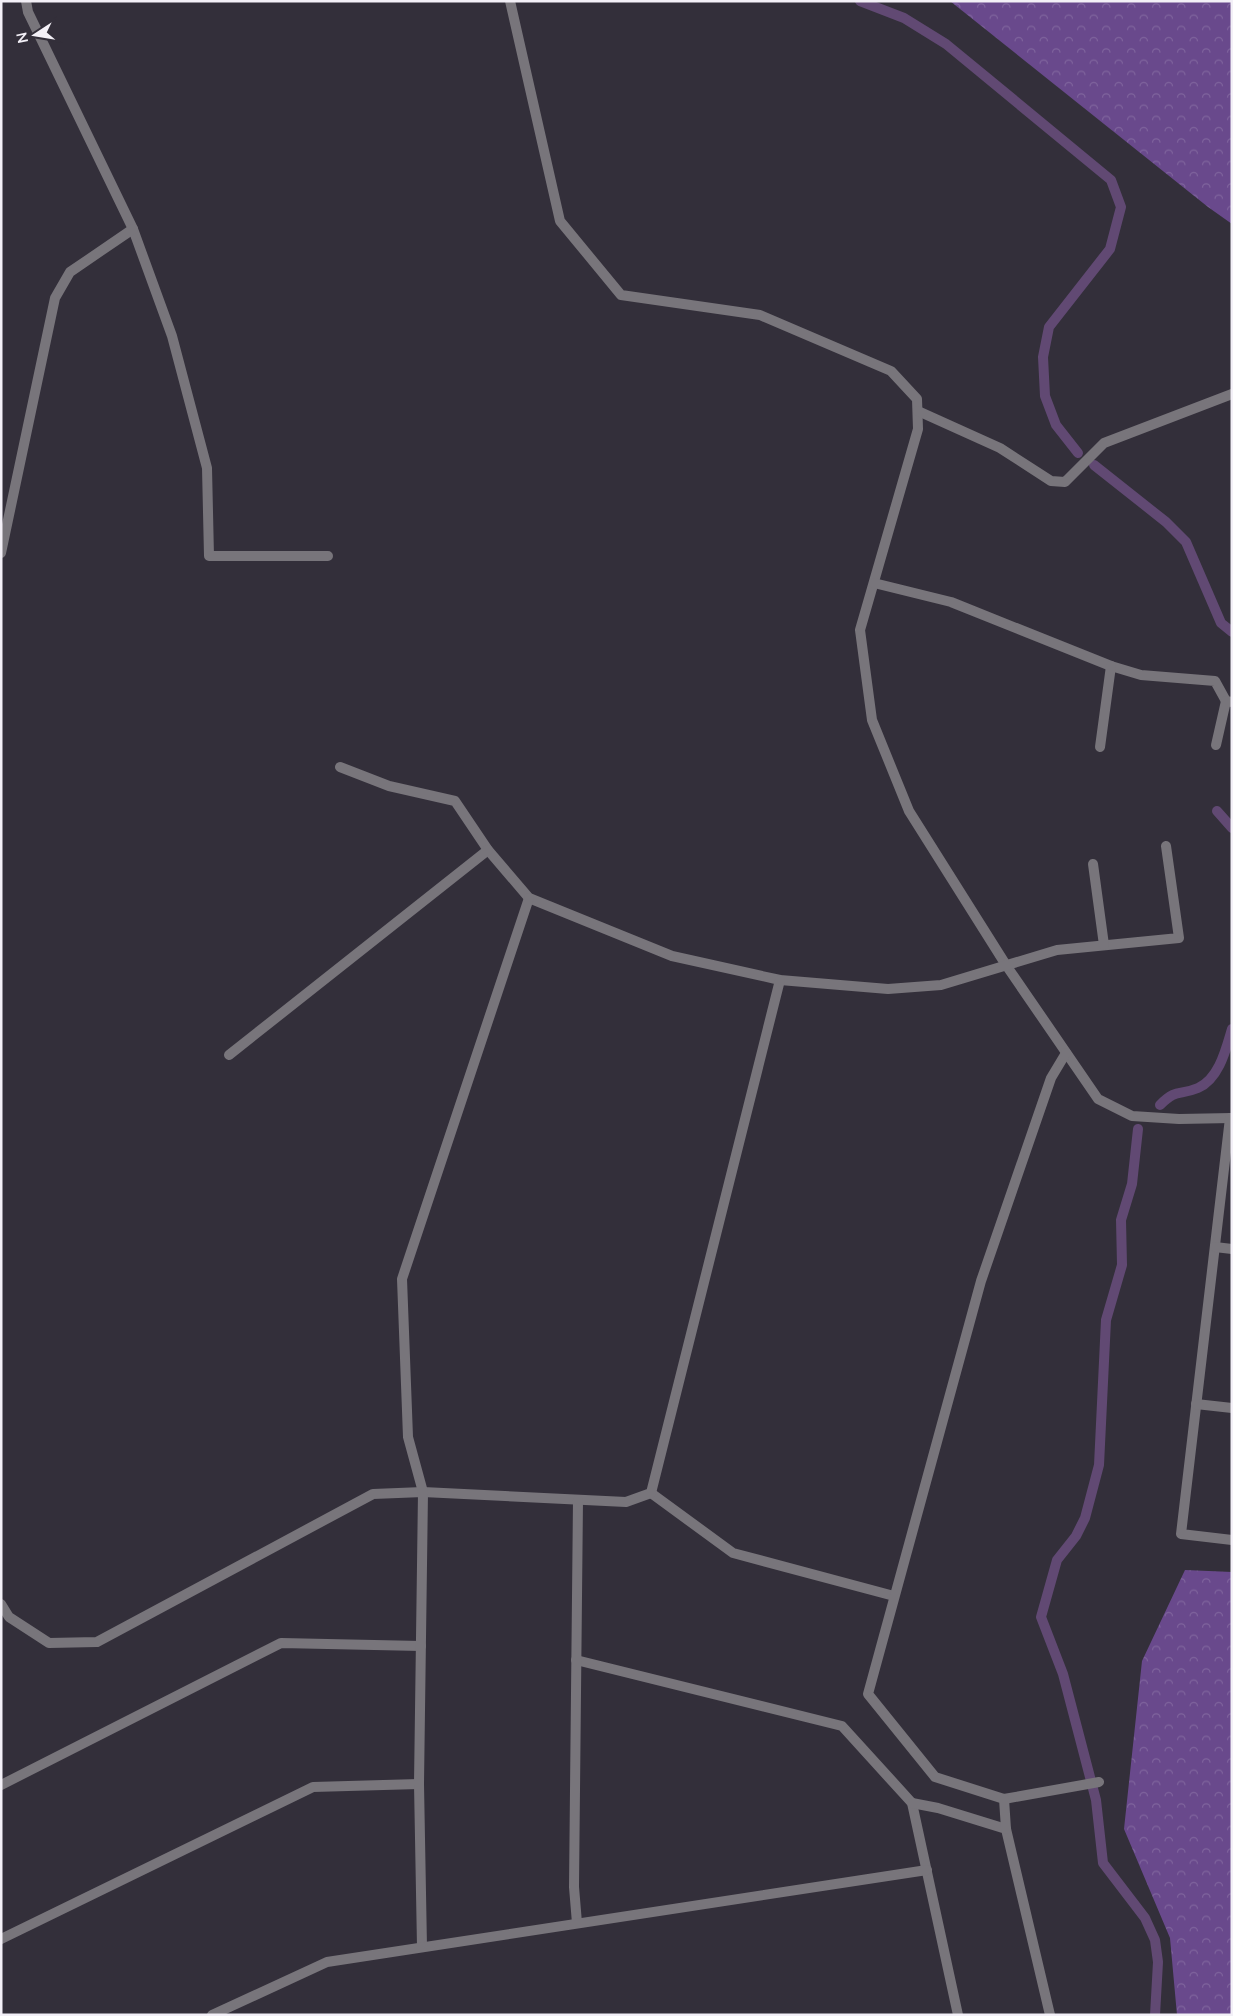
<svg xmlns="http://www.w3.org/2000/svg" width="1233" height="2016" font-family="Lato,sans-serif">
  <defs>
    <pattern id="forest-crowns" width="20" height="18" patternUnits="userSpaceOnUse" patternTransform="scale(1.25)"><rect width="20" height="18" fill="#69498c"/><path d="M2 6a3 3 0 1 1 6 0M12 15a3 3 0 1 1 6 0" fill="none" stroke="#7f649d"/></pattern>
  </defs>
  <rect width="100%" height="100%" fill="#332f3a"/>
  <g fill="url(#forest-crowns)">
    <path d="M950,1H1232V224L1208,207Z"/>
    <path d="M1185,1570L1232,1572V2015H1177L1170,1938L1124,1829L1142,1661Z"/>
  </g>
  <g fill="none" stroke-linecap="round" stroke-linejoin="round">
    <g stroke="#614973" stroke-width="10">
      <path d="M860,1L904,18L946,44L1111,180L1121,207L1110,249L1049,327L1043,357L1045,396L1056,425L1078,453"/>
      <path d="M1094,465L1166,522L1186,542L1221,623L1232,632"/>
      <path d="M1217,811L1232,828"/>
      <path d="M1160,1105C1177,1088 1179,1096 1198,1088C1219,1079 1226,1049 1232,1029"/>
      <path d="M1138,1129L1132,1184L1121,1220L1122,1265L1106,1320L1099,1465L1085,1518L1076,1536L1057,1560L1041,1617L1063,1674L1096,1800L1103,1863L1145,1918L1155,1940L1158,1962L1155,2015"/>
    </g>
    <g stroke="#78757b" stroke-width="10">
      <path d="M26,1L28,12L133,229L172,336L207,468L209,556H328"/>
      <path d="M510,1L560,221L621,295L760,315L891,371L917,399L918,429L860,630L872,720L909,811L1006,965L1098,1099L1132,1116L1179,1119L1232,1118"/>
      <path d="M918,411L1000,448L1051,481L1065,482L1104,443L1232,394"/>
      <path d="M1,553L55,298L70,272L133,229"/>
      <path d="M874,583L951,602L1111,666L1141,675L1215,681L1226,701L1232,702"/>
      <path d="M1216,745L1226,701"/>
      <path d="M1100,747L1111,666"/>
      <path d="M340,767L389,786L455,801L488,850L529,898L672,956L780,980L888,989L941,985L1057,950L1179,938L1166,846"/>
      <path d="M1093,864L1104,945"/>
      <path d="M229,1055L488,850"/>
      <path d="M1230,1118L1181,1534L1232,1540"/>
      <path d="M1215,1247L1232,1249"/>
      <path d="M1196,1404L1232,1408"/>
      <path d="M651,1493L733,1553L894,1596"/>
      <path d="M1,1604L9,1617L49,1643L97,1642L373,1494L423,1492L626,1502L651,1493L780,980"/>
      <path d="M576,1660L842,1726L912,1803L958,2015"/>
      <path d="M1,1785L281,1643L421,1646"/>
      <path d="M1004,1799L1099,1782"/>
      <path d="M912,1803L938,1808L1006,1829L1050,2015"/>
      <path d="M1006,1829L1004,1799L935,1777L868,1694L981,1281L1051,1078L1066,1053"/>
      <path d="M577,1923L574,1887L578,1500"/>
      <path d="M1,1939L313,1787L419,1784"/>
      <path d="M422,1947L419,1784L423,1492L408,1437L402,1279L529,898"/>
      <path d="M212,2015L327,1962L927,1870"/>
    </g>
  </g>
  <rect width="1233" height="2016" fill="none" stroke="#f3f0f7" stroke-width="5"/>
  <g transform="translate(35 35) rotate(258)" stroke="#332f3a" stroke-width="4" paint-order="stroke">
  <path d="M0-4L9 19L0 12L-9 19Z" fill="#f3f0f7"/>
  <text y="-8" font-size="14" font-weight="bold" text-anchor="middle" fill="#f3f0f7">N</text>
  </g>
</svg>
